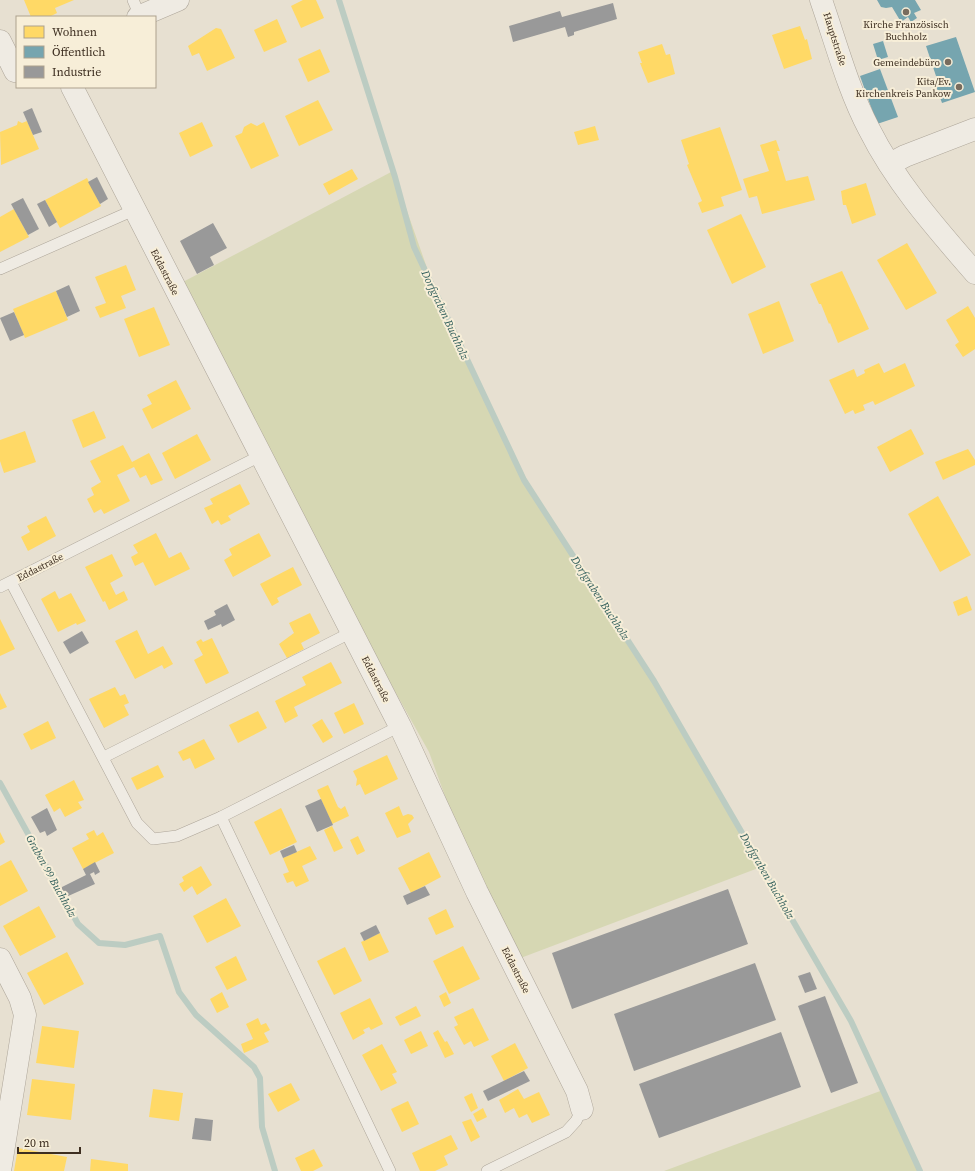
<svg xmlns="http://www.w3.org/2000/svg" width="975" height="1171" font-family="'Source Serif 4',serif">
  <rect width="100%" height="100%" fill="#e7e0d1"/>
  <g fill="#d6d7b3">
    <path d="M393,171L433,285L533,493L654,681L761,867L518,959L473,873L429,752L383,670L181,283Z"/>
    <path d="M883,1090L920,1171H664Z"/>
  </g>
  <g fill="#ffd966">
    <path d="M24,0H74L55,8L57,13L49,17H31Z"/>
    <path d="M303,0H316L324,18L301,28L291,6Z"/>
    <path d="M277,19L287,42L264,52L254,30Z"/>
    <path d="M800,26L805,40L807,39L812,59L784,69L772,35Z"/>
    <path d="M216,28L221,29L235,58L207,71L199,53L192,56L188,46Z"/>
    <path d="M662,44L666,55L670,54L675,74L648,83L640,63H642L638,52Z"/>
    <path d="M320,49L330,72L308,82L298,59Z"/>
    <path d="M318,100L333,130L299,146L285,116Z"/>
    <path d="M18,121L22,123L27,121L39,149L1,165L0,132L17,125Z"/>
    <path d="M202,122L213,146L190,157L179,133Z"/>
    <path d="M264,122L279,156L251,169L235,136L242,133L244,127L251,123L257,126Z"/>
    <path d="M595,126L599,140L578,145L574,132Z"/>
    <path d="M720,127L742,190L721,197L724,206L702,213L698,203L702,201L687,165L689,164L681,140Z"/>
    <path d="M776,140L780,151H777L786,181L808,176L815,200L762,214L757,196L749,198L743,179L769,171L760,145Z"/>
    <path d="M352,169L358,179L329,195L323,184Z"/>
    <path d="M87,178L101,206L60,228L45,200Z"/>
    <path d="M866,183L876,215L852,224L846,205H843L841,191Z"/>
    <path d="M14,209L29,237L0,252V217Z"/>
    <path d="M741,214L766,267L732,284L707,230Z"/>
    <path d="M907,243L937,293L906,310L877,260Z"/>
    <path d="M126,265L136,290L121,296L126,308L100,318L95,307L106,303L95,277Z"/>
    <path d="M842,271L869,329L838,343L830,323L829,324L821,304H819L810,284Z"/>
    <path d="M56,291L68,320L25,338L13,309Z"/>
    <path d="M779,301L794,341L763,354L748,314Z"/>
    <path d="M968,306L975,318V349L963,357L955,345L959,342L946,320Z"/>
    <path d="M154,307L170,345L139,357L124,319Z"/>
    <path d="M879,363L884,373L905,363L915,386L875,405L873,401L863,405L865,410L855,414L853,410L845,414L829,380L854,369L857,377L865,373L864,370Z"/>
    <path d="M176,380L191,409L152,429L142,409L152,404L147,395Z"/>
    <path d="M94,411L106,438L83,448L72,420Z"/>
    <path d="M911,429L924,454L890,472L877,447Z"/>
    <path d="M25,431L36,462L4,473L0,461V440Z"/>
    <path d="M197,434L211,460L175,479L162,453Z"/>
    <path d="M123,445L132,462L149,453L163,480L151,485L146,475L140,478L134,467L117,475L130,501L104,514L101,509L94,513L87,499L94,495L91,488L101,482L90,461Z"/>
    <path d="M968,449L975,460V465L943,480L935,462Z"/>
    <path d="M240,484L250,504L228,516L231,520L221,525L218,520L212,524L204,508L213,504L210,499Z"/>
    <path d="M938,496L971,555L940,572L908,514Z"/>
    <path d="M46,516L56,536L28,551L21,537L30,532L27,526Z"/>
    <path d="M156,533L169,558L181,552L190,569L155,586L143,562L135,566L131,557L138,553L133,545Z"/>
    <path d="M259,533L271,556L233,577L224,560L232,555L229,549Z"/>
    <path d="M112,554L123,576L110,583L116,595L124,591L128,600L109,610L105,601L103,602L85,567Z"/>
    <path d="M293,567L302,585L277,598L279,602L272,606L260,584Z"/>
    <path d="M55,591L59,599L71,593L86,621L77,625L76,623L58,632L41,599Z"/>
    <path d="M967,596L972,610L958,616L953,602Z"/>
    <path d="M310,613L320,633L301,643L304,649L287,658L279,644L294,633L289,623Z"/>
    <path d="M0,619L15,649L0,656Z"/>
    <path d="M137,630L148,654L163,646L173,664L164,669L162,665L135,679L115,641Z"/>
    <path d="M212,638L229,673L206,684L194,660L203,655L196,642L201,639L203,642Z"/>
    <path d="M331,662L342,683L294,707L298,716L285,723L275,701L306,685L302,677Z"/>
    <path d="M115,687L120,696L125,694L129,703L124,705L129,715L104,728L89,699Z"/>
    <path d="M0,693L7,707L0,710Z"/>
    <path d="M354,703L364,724L344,734L334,713Z"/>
    <path d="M258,711L267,728L238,743L229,725Z"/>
    <path d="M322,719L333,737L323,743L312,725Z"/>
    <path d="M48,721L56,738L31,750L23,734Z"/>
    <path d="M204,739L215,759L195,769L190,758L183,761L178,752Z"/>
    <path d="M387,755L398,779L365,795L360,784L356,786L357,779L353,771Z"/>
    <path d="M158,765L164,777L137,790L131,778Z"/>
    <path d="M74,780L84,800L78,802L82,808L65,817L60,808L54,812L45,795Z"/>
    <path d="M328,785L338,807L341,809L345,806L349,816L332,824L317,790Z"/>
    <path d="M399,806L403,816L408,814L412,815L414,818L408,824L411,832L397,838L385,813Z"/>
    <path d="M281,808L297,842L270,855L254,822Z"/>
    <path d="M332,826L343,848L334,852L324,830Z"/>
    <path d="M94,830L97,836L103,832L114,853L83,869L72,848L89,839L86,834Z"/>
    <path d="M0,832L5,842L0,845Z"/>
    <path d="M358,836L365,851L357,855L350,840Z"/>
    <path d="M310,846L317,859L302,866L309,881L296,887L293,881L287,883L283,874L289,872L283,858Z"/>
    <path d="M429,852L441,877L411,893L398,868Z"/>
    <path d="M11,860L28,891L0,906V866Z"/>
    <path d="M201,866L212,885L197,895L192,886L184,892L179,884L184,881L182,877Z"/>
    <path d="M226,898L241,926L207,943L193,916Z"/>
    <path d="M39,906L56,937L20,956L3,926Z"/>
    <path d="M446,909L454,927L436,935L428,918Z"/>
    <path d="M380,933L389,952L369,961L361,942Z"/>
    <path d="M463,946L480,979L449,994L433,961Z"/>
    <path d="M345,947L362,981L334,995L317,961Z"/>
    <path d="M67,952L84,984L44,1005L27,973Z"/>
    <path d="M236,956L247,980L227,990L215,967Z"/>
    <path d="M222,992L229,1007L217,1013L210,999Z"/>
    <path d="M446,992L451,1003L444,1007L439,996Z"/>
    <path d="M370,998L383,1024L371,1030L369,1027L363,1030L365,1033L353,1040L340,1013Z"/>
    <path d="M416,1006L421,1016L400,1026L395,1017Z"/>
    <path d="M473,1008L489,1040L474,1047L471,1041L464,1045L454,1027L458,1025L454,1017Z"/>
    <path d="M258,1018L261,1025L266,1023L270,1030L264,1033L269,1042L244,1053L241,1044L253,1039L246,1024Z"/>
    <path d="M42,1026L79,1031L74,1068L36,1063Z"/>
    <path d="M438,1030L445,1042L447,1041L454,1054L445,1058L433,1033Z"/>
    <path d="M421,1031L428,1046L411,1054L404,1040Z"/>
    <path d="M515,1043L528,1068L504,1081L491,1056Z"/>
    <path d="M382,1044L397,1072L392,1074L397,1083L381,1091L362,1055Z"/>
    <path d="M32,1079L75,1084L71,1120L27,1115Z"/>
    <path d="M291,1083L300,1100L278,1112L268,1094Z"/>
    <path d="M153,1089L183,1093L179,1121L149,1117Z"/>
    <path d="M518,1089L524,1099L539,1092L550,1115L532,1123L527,1114L519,1118L514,1108L505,1113L499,1100Z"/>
    <path d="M472,1093L478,1108L471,1112L464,1097Z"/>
    <path d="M408,1101L419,1124L402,1132L391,1109Z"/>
    <path d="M483,1108L487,1117L477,1122L473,1114Z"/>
    <path d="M471,1119L480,1137L471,1142L462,1122Z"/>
    <path d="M451,1135L458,1149L444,1156L448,1165L435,1171H420L412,1153Z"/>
    <path d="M18,1148L67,1157L64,1171H14Z"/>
    <path d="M314,1149L323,1166L313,1171H301L295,1158Z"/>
    <path d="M91,1159L128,1164V1171H90Z"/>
  </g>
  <g fill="#76a5af">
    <path d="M877,0H915L921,10L914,13L917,18L911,22L908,17L901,22L892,7L886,8L881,7Z"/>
    <path d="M956,37L975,92L942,103L935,83L938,82L926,46Z"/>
    <path d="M883,41L888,57L878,60L873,44Z"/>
    <path d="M880,69L898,117L877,124L860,76Z"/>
  </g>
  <g fill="#999">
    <path d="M613,3L617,19L574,32V35L568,37L565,27L513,42L509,26L560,11L562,17Z"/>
    <path d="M32,108L42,132L33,135L23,112Z"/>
    <path d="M97,177L108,199L100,204L88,182Z"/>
    <path d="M23,198L39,229L28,235L11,204Z"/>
    <path d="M45,200L57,222L49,227L37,204Z"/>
    <path d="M213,223L227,248L210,257L214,265L197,274L180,241Z"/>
    <path d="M69,285L80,311L67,317L56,291Z"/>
    <path d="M14,312L24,335L10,341L0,318Z"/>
    <path d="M227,604L235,620L222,627L221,624L208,630L204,621L216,615L214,611Z"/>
    <path d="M82,631L89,643L70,654L63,642Z"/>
    <path d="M321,799L333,825L317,832L305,806Z"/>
    <path d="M47,808L57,830L47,836L45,831L40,833L31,817Z"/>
    <path d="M294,845L297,852L283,858L280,851Z"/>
    <path d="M95,862L100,872L95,875L94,872L90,874L95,884L66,897L60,888L86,875L83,869Z"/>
    <path d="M425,886L430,895L407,905L403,896Z"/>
    <path d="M728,889L748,944L572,1009L552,953Z"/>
    <path d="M376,925L380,933L364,941L360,933Z"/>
    <path d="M755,963L776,1020L634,1071L614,1014Z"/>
    <path d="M810,972L817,989L805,993L798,976Z"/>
    <path d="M825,996L858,1083L831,1093L798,1006Z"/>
    <path d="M781,1032L801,1087L659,1138L639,1084Z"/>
    <path d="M524,1071L530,1081L488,1101L483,1091Z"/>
    <path d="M195,1118L213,1120L211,1141L192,1139Z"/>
  </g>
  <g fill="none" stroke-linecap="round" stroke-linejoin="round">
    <g stroke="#bcccc2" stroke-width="6">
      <path d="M339,0L395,177L414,247L524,480L654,681L851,1021L920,1171"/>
      <path d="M0,783L78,924L99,943L125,945L160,936L179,992L196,1015L254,1067L260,1078L262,1127L275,1171"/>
    </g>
    <g stroke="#ada599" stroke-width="12">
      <g id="service">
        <path d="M133,0L140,16"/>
        <path d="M0,269L134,210"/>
        <path d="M11,582L137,823L153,839L177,836L221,817L400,726"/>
        <path d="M0,587L262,455"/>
        <path d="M104,757L352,632"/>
        <path d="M221,817L390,1171"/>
        <path d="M487,1171L566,1132L576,1121L582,1109"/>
      </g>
    </g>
    <g stroke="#ada599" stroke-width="23">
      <g id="minor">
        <path d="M821,0C836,43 848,89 869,129C896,183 936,228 975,273"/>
        <path d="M138,17L178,0"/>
        <path d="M0,41L15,71"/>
        <path d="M72,87L400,726L477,892L577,1091L582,1109"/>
        <path d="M890,164L905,156L975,129"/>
        <path d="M0,959L20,998L25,1015L0,1171"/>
      </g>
    </g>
    <use href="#service" stroke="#efebe3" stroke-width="11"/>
    <use href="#minor" stroke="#efebe3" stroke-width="22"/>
  </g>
  <g fill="#786c5e" stroke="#f7eed8" stroke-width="1.5">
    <circle cx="906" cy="12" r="4"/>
    <circle cx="948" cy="62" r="4"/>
    <circle cx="959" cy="87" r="4"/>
  </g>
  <g text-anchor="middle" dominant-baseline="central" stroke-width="4" stroke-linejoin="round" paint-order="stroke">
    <g font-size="10" fill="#3d2e20" stroke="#f7eed8" text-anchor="end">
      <text x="906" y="24" text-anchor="middle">Kirche Französisch<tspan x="906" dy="12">Buchholz</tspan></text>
      <text x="940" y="62">Gemeindebüro</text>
      <text x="951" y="81">Kita/Ev.<tspan x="951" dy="12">Kirchenkreis Pankow</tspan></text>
    </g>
    <g font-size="10" fill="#3d2e20" stroke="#f7eed8">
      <text transform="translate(835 39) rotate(72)">Hauptstraße</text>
      <text transform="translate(165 272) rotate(63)">Eddastraße</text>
      <text transform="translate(40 567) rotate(-27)">Eddastraße</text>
      <text transform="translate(376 679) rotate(63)">Eddastraße</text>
      <text transform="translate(516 970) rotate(63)">Eddastraße</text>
    </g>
    <g font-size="11" font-style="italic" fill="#2f5d5a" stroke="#f7eed8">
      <text transform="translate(445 315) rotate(65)">Dorfgraben Buchholz</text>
      <text transform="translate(600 598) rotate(57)">Dorfgraben Buchholz</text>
      <text transform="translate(51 876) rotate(61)">Graben 99 Buchholz</text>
      <text transform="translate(767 876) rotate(60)">Dorfgraben Buchholz</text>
    </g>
  </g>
  <rect x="16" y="16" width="140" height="72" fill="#f7eed8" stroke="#ada18e"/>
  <rect x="24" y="26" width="20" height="12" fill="#ffd966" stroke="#ada18e"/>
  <text x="52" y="36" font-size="12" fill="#3d2e20">Wohnen</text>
  <rect x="24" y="46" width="20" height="12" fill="#76a5af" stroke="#ada18e"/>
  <text x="52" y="56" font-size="12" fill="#3d2e20">Öffentlich</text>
  <rect x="24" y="66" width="20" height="12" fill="#999999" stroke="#ada18e"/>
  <text x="52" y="76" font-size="12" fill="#3d2e20">Industrie</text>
  <path d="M18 1147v6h62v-6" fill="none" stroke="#3d2e20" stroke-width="2"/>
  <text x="24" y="1147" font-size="12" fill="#3d2e20" stroke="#f7eed8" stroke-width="3" paint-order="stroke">20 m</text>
</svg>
